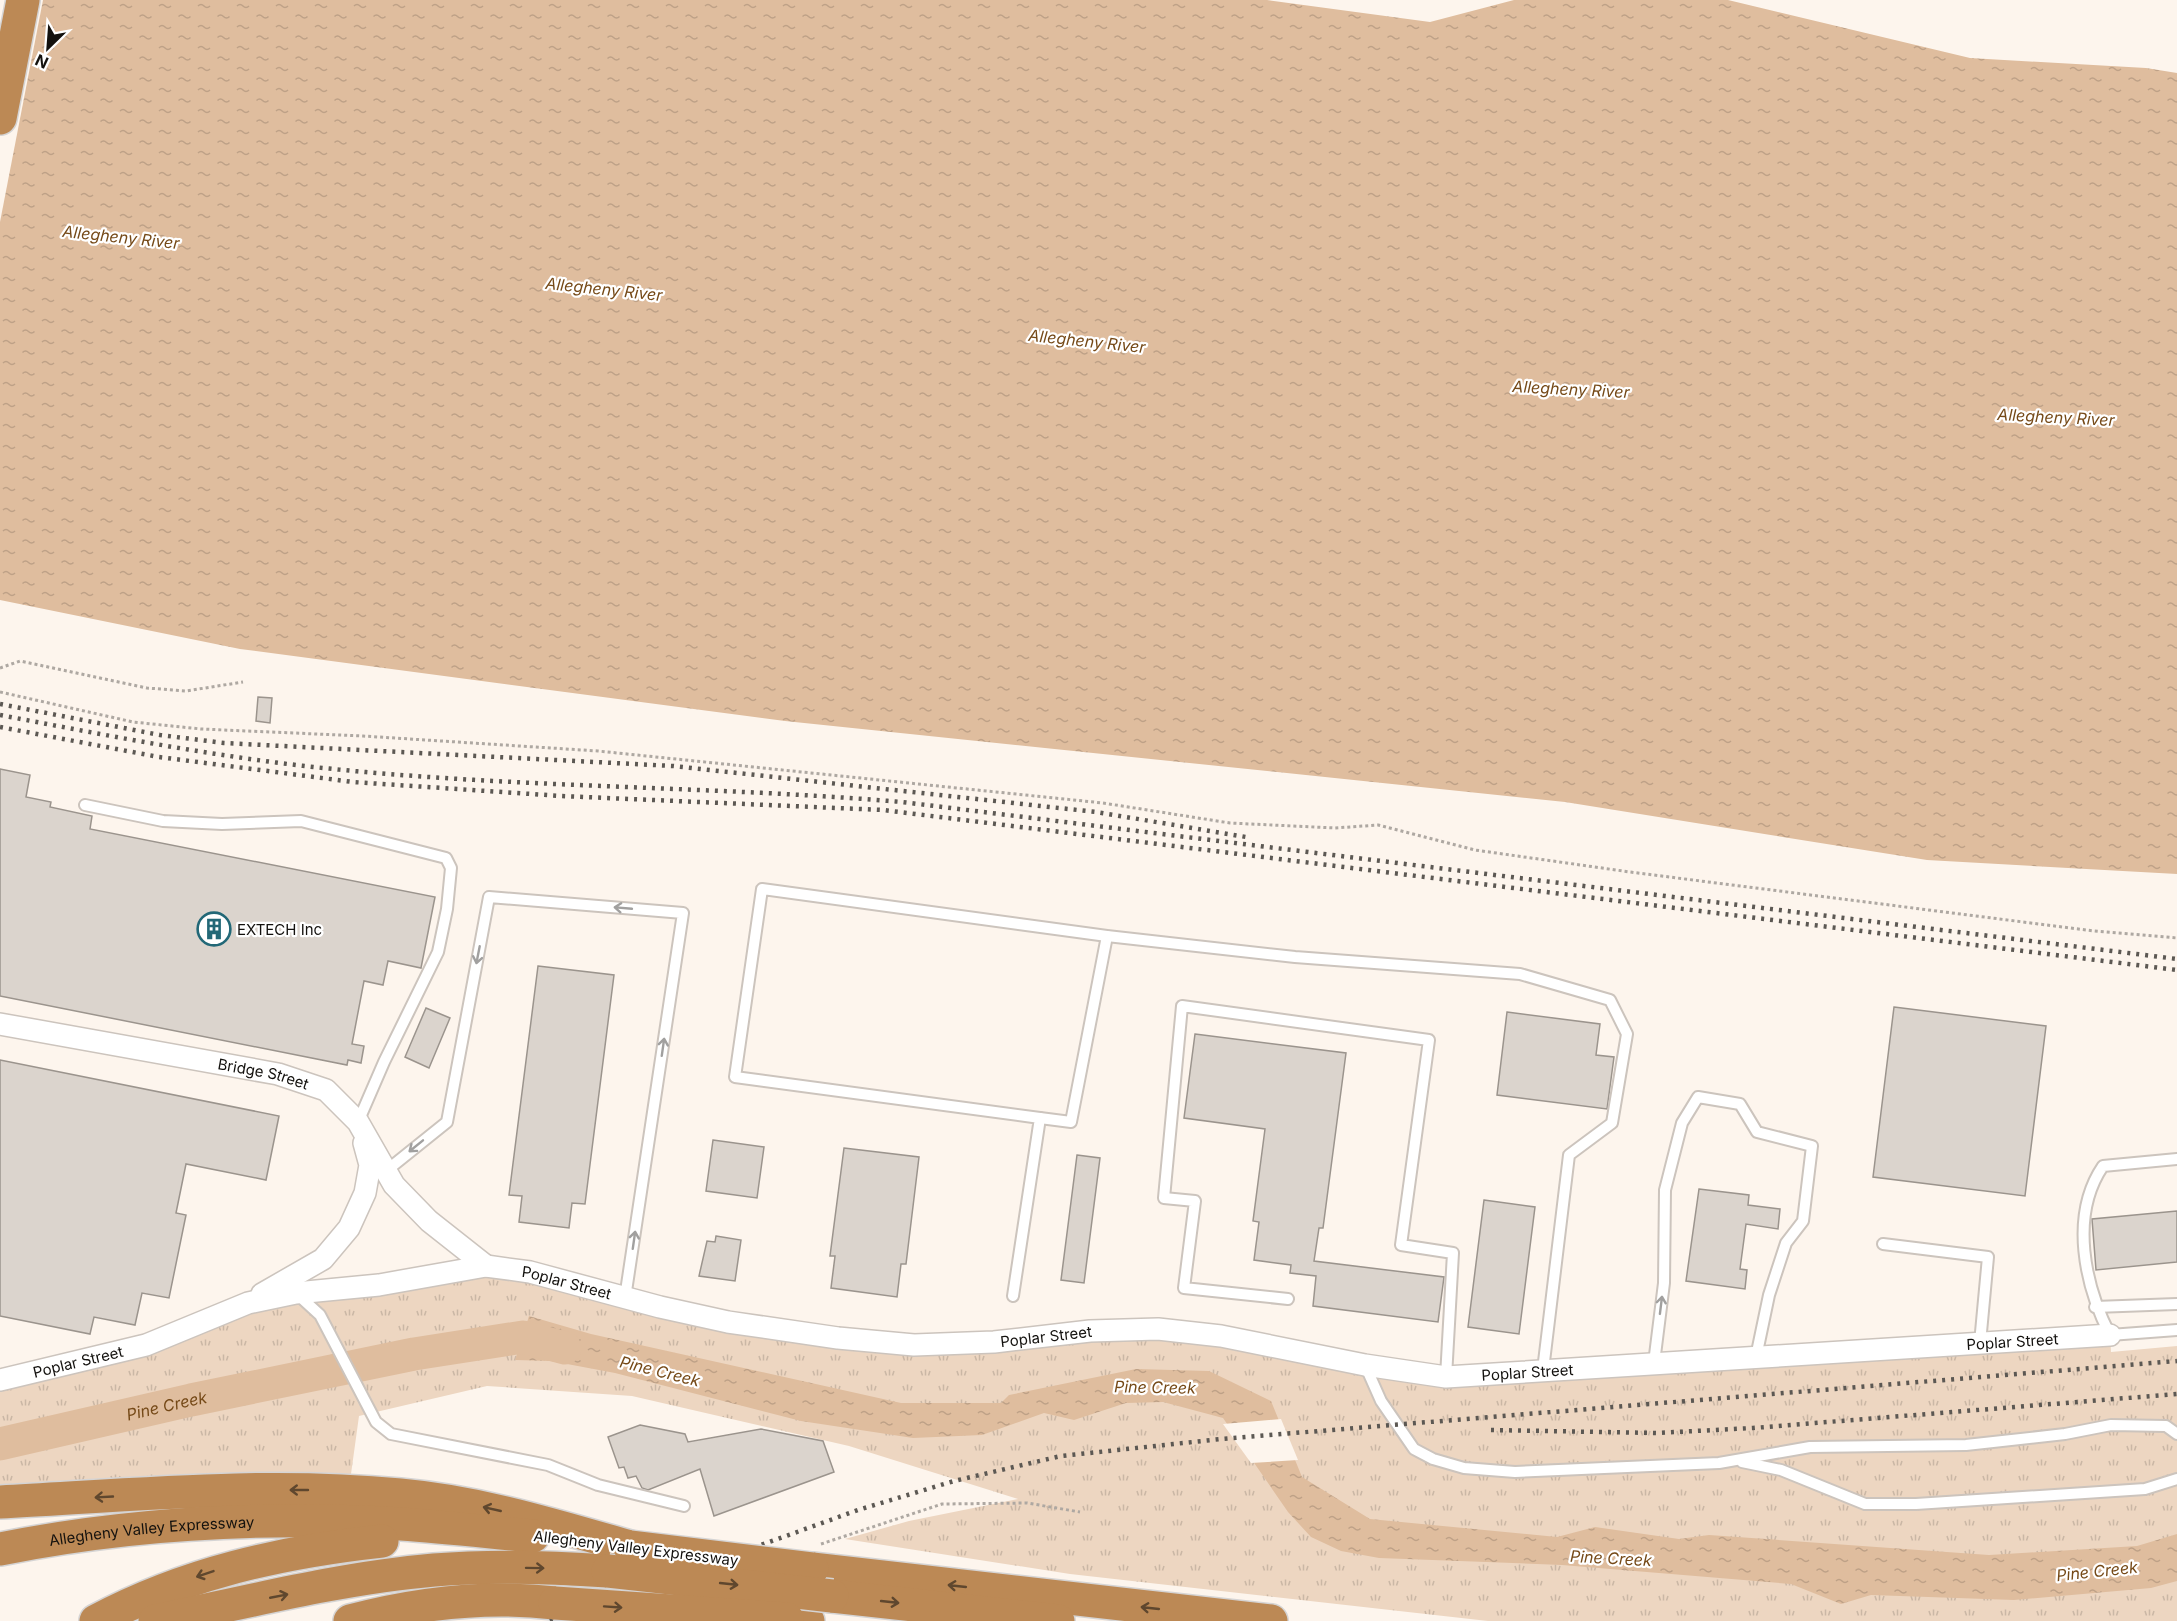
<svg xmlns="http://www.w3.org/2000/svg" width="2177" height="1621" font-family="Inter,sans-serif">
  <defs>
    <pattern id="grass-tufts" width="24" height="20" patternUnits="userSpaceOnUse" patternTransform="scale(1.5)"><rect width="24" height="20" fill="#edd6c1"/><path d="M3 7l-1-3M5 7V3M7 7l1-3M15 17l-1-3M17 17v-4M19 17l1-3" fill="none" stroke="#cab7a5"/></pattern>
    <pattern id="water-ripples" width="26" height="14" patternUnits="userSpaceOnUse" patternTransform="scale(1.5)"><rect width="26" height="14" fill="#dfbd9e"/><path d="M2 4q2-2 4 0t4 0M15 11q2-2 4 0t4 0" fill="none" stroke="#bea187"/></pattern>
  </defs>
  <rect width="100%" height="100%" fill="#fdf5ed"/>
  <path fill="url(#grass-tufts)" d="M486,1266L838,1338L1158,1329L1446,1377L2110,1335L2111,1352L2177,1346V1621H1488L1070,1574L845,1539L909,1521L1018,1499L849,1446L632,1396L487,1386L359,1416L351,1474L193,1479L0,1491V1380L248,1303Z"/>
  <g fill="url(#water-ripples)">
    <path d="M0,0H1267L1430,22L1514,0H1728L1970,58L2146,68L2177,73V874L1927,860L1565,802L785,721L240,649L0,600Z"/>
    <path d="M529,1316L591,1334L901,1403H1001L1009,1395L1136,1369L1209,1371L1271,1401L1302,1477L1370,1519L1557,1537L1595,1527L1679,1539L1709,1535L1989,1555L2137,1546L2177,1534V1581L2151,1588L2014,1600L1871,1595L1841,1604L1791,1584L1562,1565L1379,1558L1341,1551L1311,1537L1288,1512L1223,1418L1163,1402L1126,1403L1074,1420L1044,1413L982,1435L913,1438L801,1421L615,1373L551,1361L515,1360Z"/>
  </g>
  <g fill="#fdf5ed">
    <path d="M0,0H43L0,222Z"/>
    <path d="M1281,1419L1298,1460L1251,1463L1223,1424Z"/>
  </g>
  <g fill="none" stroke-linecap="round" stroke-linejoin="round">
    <path stroke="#dfbd9e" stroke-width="33" id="s1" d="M0,1444L191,1400L414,1354L523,1337L565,1348"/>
  </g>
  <g fill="#dbd4cd" stroke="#9b948d" stroke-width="1.5">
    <path d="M258,697L272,698L270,723L256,721Z"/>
    <path d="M0,769L30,775L26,797L51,802L50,807L92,816L90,829L435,897L421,968L388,961L383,985L364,981L352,1044L364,1046L361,1063L348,1060L347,1065L0,996Z"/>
    <path d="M538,966L614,975L585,1204L572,1203L569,1228L519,1222L522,1196L509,1195Z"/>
    <path d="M1894,1007L2046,1026L2025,1196L1873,1177Z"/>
    <path d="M426,1008L450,1018L429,1068L405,1057Z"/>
    <path d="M1507,1012L1600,1024L1596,1055L1614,1057L1607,1109L1497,1095Z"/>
    <path d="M1195,1034L1346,1053L1323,1228H1319L1314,1261L1444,1277L1438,1322L1313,1306L1316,1276L1290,1273L1291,1265L1254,1260L1259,1222L1253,1221L1265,1129L1184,1118Z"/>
    <path d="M0,1060L279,1116L266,1180L186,1164L176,1213L186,1215L169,1298L142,1293L135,1325L94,1317L90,1334L0,1316Z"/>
    <path d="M713,1140L764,1147L757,1198L706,1191Z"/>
    <path d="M844,1148L919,1157L906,1264H901L897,1297L831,1288L835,1256H830Z"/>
    <path d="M1077,1155L1100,1158L1084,1283L1061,1280Z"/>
    <path d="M1699,1189L1749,1195L1748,1205L1780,1209L1778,1229L1746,1224L1740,1269L1747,1270L1745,1289L1686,1281Z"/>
    <path d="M1484,1200L1535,1207L1519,1334L1468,1327Z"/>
    <path d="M2177,1211V1262L2096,1270L2092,1219Z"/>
    <path d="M716,1236L741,1240L735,1281L699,1276L707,1241L715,1242Z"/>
    <path d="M640,1425L685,1434L688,1442L761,1429L823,1441L834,1472L714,1516L700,1469L648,1490L642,1488L636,1476L628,1478L624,1467L619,1468L608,1437Z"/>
  </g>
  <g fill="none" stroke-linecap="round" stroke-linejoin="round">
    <g stroke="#ccc4bd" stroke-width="14">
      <g id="lane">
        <path d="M85,805L163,821L222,824L301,821L446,858L451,868L447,909L438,952L384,1062L358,1122"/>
        <path d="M1040,1118L1071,1122L1107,936"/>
        <path d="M2177,1159L2103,1166C2069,1216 2085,1286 2110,1335L2177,1330"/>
        <path d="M386,1171L447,1122L489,897L683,913L625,1298"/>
        <path d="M1883,1244L1988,1257L1980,1343"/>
        <path d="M296,1293L320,1315L376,1422L391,1434L548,1465L598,1485L684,1506"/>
        <path d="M1013,1296L1040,1118L735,1077L762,889L1107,936L1295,957L1520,974L1610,1000L1627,1034L1612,1123L1569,1155L1543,1370"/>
        <path d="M1288,1299L1184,1288L1195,1201L1164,1198L1182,1006L1429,1040L1401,1245L1453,1253L1446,1377"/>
        <path d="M2095,1307L2177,1304"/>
        <path d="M1654,1363L1664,1283L1665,1190L1682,1123L1698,1097L1740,1104L1757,1132L1812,1146L1803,1221L1786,1243L1769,1295L1756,1357"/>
        <path d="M1365,1365L1381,1401L1414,1449L1433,1459L1464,1468L1515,1472L1719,1463L1810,1447L1966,1445L2065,1434L2111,1425L2166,1426L2177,1434"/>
        <path d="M1742,1462L1781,1470L1865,1504H1916L2145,1489L2177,1479"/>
      </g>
    </g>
    <g stroke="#ccc4bd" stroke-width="24">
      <g id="street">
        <path id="s2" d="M0,1024L278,1074L326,1090L358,1122L394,1185L429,1221L486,1266"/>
        <path d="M262,1294L323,1259L349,1228L365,1193L370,1165L364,1143"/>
        <path id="s3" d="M0,1380L146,1345L248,1303L296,1293L379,1285L486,1266L530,1272L660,1307L728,1322L838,1338L914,1345L994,1342L1090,1331L1158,1329L1221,1336L1365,1365L1446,1377L2110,1335"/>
      </g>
    </g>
    <g stroke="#d5d4d4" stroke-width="36">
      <g id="highway">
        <path d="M0,118L23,0"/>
        <path d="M0,1502C132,1495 267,1482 400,1495C479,1502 554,1525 630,1547"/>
        <path id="s4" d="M0,1549C131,1523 268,1516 401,1524C445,1527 489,1532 533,1536"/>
        <path d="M812,1569L1271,1621"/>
        <path d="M832,1596L1058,1621"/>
        <path d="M787,1619L808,1621"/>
        <path d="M96,1621C186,1573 281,1552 382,1541"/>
        <path d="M155,1621C247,1602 341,1578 434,1570C492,1565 551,1567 608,1571"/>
        <path d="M350,1621C418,1603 486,1595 555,1603"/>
      </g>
    </g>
    <g stroke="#aea8a2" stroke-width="3" stroke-dasharray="3 3" stroke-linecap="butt">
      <path d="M0,668L20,661L147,688L186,691L243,682"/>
      <path d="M0,692L133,722L201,729L363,736L598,751L1103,803L1230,823L1335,828L1378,825L1475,850L1630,872L2094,931L2177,938"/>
      <path d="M821,1544L942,1504L1027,1503L1080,1512"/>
    </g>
    <use href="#lane" stroke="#fff" stroke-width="10"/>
    <use href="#street" stroke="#fff" stroke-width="21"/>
    <use href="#highway" stroke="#bc8955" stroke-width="33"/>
    <g stroke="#5c5853" stroke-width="4.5" stroke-dasharray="3 6" stroke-linecap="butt">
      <path d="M0,704L160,735L224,743L673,766L1096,812L1246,837"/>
      <path d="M0,715C110,736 221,758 333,769C522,788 713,786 902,802L2177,959"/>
      <path d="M0,727L159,757L353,782L561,796L883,810L2177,970"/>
      <path d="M1491,1430L1657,1433L1753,1428L2177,1394"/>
      <path d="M550,1621L858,1510L954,1481L1061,1456L1221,1439L2177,1361"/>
    </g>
    <g stroke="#d5d4d4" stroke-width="36" stroke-linecap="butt">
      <g id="highway-bridge">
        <path d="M630,1547L812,1569"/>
        <path d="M608,1571L832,1596"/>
        <path d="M555,1603L787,1619"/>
      </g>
    </g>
    <use href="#highway-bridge" stroke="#bc8955" stroke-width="33"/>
  </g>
  <defs><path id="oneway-shaft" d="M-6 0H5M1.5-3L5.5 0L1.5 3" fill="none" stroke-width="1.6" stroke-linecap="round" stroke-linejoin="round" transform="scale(1.5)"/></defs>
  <g stroke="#a1a09f">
    <use href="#oneway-shaft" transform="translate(623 908) rotate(-175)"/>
    <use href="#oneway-shaft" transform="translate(478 955) rotate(101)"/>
    <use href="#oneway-shaft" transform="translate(663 1047) rotate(-82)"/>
    <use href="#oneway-shaft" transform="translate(416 1146) rotate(141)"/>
    <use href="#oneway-shaft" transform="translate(634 1240) rotate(-82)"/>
    <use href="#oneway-shaft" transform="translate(1661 1305) rotate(-83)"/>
  </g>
  <g stroke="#5f472e">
    <use href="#oneway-shaft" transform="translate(299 1490) rotate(-180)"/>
    <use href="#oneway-shaft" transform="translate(104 1497) rotate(177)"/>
    <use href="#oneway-shaft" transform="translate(492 1509) rotate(-167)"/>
    <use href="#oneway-shaft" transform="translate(535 1568) rotate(1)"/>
    <use href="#oneway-shaft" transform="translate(205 1574) rotate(161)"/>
    <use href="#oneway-shaft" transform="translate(729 1584) rotate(6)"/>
    <use href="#oneway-shaft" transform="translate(957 1586) rotate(-174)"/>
    <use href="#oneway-shaft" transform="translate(279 1596) rotate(-11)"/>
    <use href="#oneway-shaft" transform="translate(890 1602) rotate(6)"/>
    <use href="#oneway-shaft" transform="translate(613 1607) rotate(4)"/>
    <use href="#oneway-shaft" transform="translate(1150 1608) rotate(-174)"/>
  </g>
  <defs>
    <g id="building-ring" transform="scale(1.725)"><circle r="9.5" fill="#fff" stroke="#226877" stroke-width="1.5"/><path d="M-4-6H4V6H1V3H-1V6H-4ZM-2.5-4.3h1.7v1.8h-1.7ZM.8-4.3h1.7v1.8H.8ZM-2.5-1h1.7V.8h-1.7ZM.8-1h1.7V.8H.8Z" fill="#226877"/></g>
  </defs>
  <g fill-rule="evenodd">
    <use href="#building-ring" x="214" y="929"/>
  </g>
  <g text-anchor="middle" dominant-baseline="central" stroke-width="4.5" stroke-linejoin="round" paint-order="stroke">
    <g font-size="15" fill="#13110e" stroke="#fff" text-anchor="start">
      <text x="237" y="929">EXTECH Inc</text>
    </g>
    <g font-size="15" fill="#13110e" stroke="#fff">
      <text stroke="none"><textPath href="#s2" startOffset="268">Bridge Street</textPath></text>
      <text stroke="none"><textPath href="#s3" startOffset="584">Poplar Street</textPath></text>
      <text stroke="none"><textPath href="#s3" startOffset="1070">Poplar Street</textPath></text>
      <text stroke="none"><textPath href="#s3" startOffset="2042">Poplar Street</textPath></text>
      <text stroke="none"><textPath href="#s3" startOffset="80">Poplar Street</textPath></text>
      <text stroke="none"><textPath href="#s3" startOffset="1556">Poplar Street</textPath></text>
      <text stroke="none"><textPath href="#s4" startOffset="153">Allegheny Valley Expressway</textPath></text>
      <text transform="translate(636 1548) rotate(7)">Allegheny Valley Expressway</text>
    </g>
    <g font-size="16" font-style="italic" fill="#754917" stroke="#fff">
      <text transform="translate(121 237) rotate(6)">Allegheny River</text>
      <text transform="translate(604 289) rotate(6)">Allegheny River</text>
      <text transform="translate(1087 341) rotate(6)">Allegheny River</text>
      <text transform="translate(1571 389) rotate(3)">Allegheny River</text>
      <text transform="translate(2056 417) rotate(3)">Allegheny River</text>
      <text transform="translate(660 1371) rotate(14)">Pine Creek</text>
      <text transform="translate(1155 1387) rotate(1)">Pine Creek</text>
      <text stroke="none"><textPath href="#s1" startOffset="171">Pine Creek</textPath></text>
      <text transform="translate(1611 1558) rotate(3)">Pine Creek</text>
      <text transform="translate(2097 1571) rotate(-6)">Pine Creek</text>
    </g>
  </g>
  <g transform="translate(48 48) rotate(205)" stroke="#ffffff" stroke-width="4.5" paint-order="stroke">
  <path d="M0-4.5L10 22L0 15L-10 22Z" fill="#13110e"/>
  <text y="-9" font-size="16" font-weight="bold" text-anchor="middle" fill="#13110e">N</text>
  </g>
</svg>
